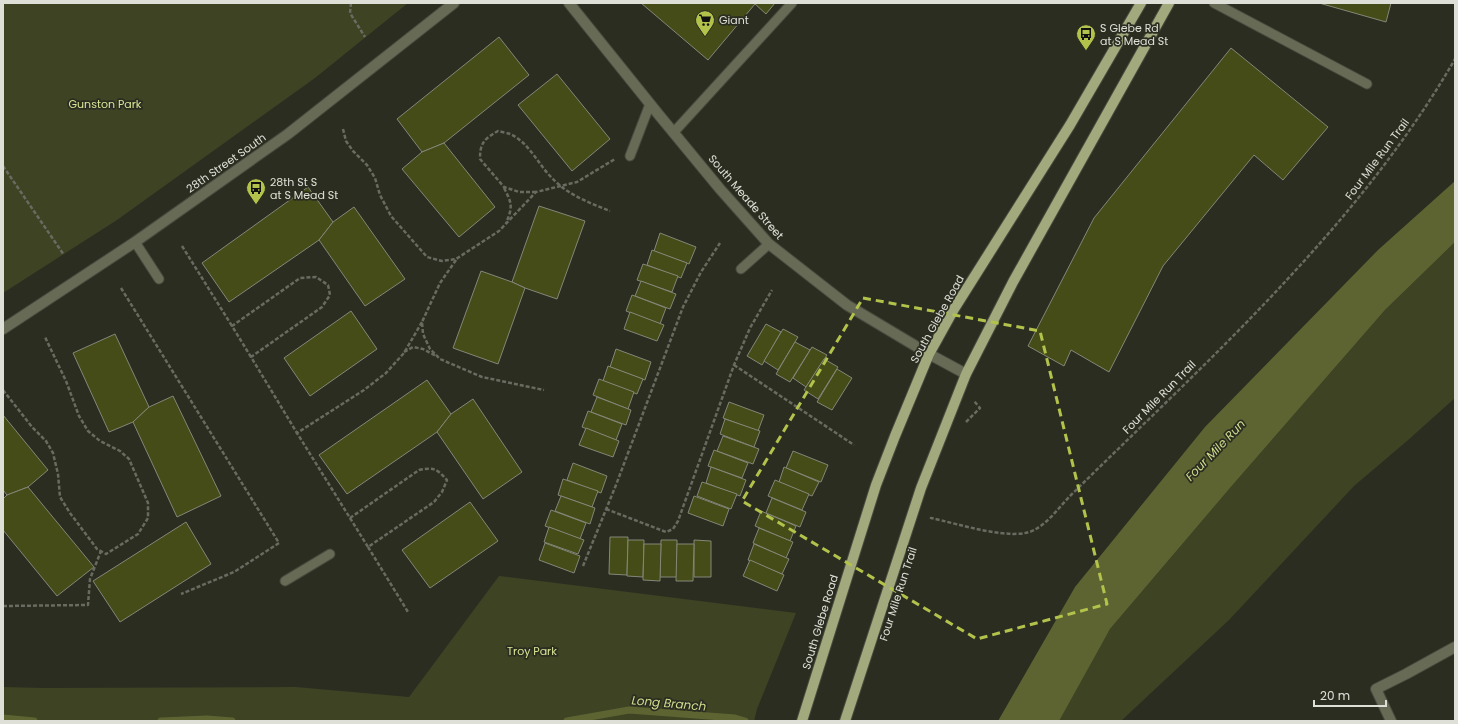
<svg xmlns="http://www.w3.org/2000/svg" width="1458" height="724" font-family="Poppins,sans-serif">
  <rect width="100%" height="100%" fill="#2b2d21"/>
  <g fill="#3e4324">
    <path d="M3,3H408L315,78L117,220L3,293Z"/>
    <path d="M1455,242V398L1407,441L1354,486L1229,620L1121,721H1054L1110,629L1230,488L1385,310Z"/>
    <path d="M499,576L796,613L757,709L754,721H3V687L44,688L296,687L409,697Z"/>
  </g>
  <path fill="#5d6432" d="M1455,181V242L1385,310L1230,488L1110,629L1059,721H998L1075,587L1205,427L1378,250Z"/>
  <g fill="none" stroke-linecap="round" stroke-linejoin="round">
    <g stroke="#5d6432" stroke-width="7">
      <path d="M3,718L34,721"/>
      <path d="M161,721L207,719L232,721"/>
      <path d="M567,721L629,710L735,718L745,721"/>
    </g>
  </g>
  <g fill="#454c18" stroke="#848778">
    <path d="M641,3H775L766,14L755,4L708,60Z"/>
    <path d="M1319,3H1391L1386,22Z"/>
    <path d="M499,37L529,75L444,143L422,152L397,119Z"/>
    <path d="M1231,48L1328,127L1283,180L1254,155L1163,266L1109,372L1071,350L1064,366L1028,346L1094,218Z"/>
    <path d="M557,74L610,139L572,171L518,105Z"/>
    <path d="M444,143L495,207L459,237L402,169L422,152Z"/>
    <path d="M308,187L333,222L319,240L229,302L202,263Z"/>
    <path d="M539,206L585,221L557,299L525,288L512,282Z"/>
    <path d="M354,207L405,279L365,306L319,240L333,222Z"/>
    <path d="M660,233L696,247L689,264L654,251Z"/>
    <path d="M652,250L687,263L681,278L647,265Z"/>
    <path d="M643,264L678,276L672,292L637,280Z"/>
    <path d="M481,271L512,282L525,288L498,364L453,348Z"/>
    <path d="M641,281L676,294L670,309L635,296Z"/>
    <path d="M632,295L666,308L660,324L626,311Z"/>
    <path d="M351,311L377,349L310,396L284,358Z"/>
    <path d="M630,312L664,325L657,341L624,329Z"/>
    <path d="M766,324L781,332L762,365L747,356Z"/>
    <path d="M783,329L798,337L778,370L764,361Z"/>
    <path d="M115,334L149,407L133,422L109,432L73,353Z"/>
    <path d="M795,342L810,350L790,382L776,374Z"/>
    <path d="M812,347L827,355L806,387L793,378Z"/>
    <path d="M616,349L651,362L645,380L610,367Z"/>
    <path d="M824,359L838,367L818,399L804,390Z"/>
    <path d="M608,366L643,379L637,394L603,381Z"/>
    <path d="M837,369L852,378L832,410L817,402Z"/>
    <path d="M599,379L634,392L628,409L593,395Z"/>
    <path d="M427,380L451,414L437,432L347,494L319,455Z"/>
    <path d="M173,396L221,496L177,517L133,422L149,407Z"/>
    <path d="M597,397L631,410L626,425L591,412Z"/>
    <path d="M473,399L522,472L483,499L437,432L451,414Z"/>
    <path d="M729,402L764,415L758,431L723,418Z"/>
    <path d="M588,411L622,424L616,440L582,427Z"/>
    <path d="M3,415L48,470L28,487L7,495L3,490Z"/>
    <path d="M725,419L760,431L754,447L720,434Z"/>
    <path d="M586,428L619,441L613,457L579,445Z"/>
    <path d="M723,436L759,449L753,464L717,451Z"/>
    <path d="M714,450L748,463L742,478L708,466Z"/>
    <path d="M793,451L828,465L821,482L786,468Z"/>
    <path d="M573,463L607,476L601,493L567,480Z"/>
    <path d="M711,467L746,480L740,496L706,483Z"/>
    <path d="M784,467L819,482L812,496L779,482Z"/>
    <path d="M563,479L598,491L592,507L558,495Z"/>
    <path d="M775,480L809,494L802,510L768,496Z"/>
    <path d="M702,482L737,494L731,509L697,496Z"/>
    <path d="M28,487L94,567L57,596L3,530V499L7,495Z"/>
    <path d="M561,496L595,508L590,524L555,511Z"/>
    <path d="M694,496L729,509L723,526L688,513Z"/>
    <path d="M772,498L806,512L800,527L766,513Z"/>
    <path d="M470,502L498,541L430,588L402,550Z"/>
    <path d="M551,510L586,523L580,539L545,526Z"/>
    <path d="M761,511L796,526L790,541L755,526Z"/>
    <path d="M186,522L211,564L120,622L93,581Z"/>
    <path d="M549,527L584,540L578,554L544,542Z"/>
    <path d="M759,528L793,542L786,558L753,543Z"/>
    <path d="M610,537H628L627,575L609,574Z"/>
    <path d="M628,540H644L643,577L627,576Z"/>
    <path d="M661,540H677V577H660Z"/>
    <path d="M694,540L711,541V577H694Z"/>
    <path d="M545,543L580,556L574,573L539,560Z"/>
    <path d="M644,544H661L660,581L643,580Z"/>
    <path d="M677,544H694L693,581H676Z"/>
    <path d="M754,544L789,559L782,574L748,560Z"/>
    <path d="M750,560L784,575L777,591L743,576Z"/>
  </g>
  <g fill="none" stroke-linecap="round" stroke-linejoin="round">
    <g stroke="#484a3e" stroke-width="11">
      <g id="service">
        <path d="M1214,3L1367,84"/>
        <path d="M674,132L792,3"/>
        <path d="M630,156L650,104"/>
        <path d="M135,242L159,279"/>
        <path d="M741,269L769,244"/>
        <path d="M285,581L330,554"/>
      </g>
    </g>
    <g stroke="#484a3e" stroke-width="12">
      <path id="minor" d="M1391,721L1376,689L1406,674L1455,647"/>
    </g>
    <g stroke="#484a3e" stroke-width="12">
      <g id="tertiary">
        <path d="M569,3L659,115L720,189L769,244L847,305L929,354L966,374"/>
        <path d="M3,329L135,242L288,134L454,3"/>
      </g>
    </g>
    <g stroke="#484a3e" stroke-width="12">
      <g id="primary">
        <path d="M802,721L876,485L895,436L929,354L954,309L1070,125L1141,3"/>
        <path d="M845,721L921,488L966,374L1013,282L1169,3"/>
      </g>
    </g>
    <g stroke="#696b60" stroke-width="2.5" stroke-dasharray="4 2" stroke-linecap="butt">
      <path d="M351,3L350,13L365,37"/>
      <path d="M343,129L346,141L353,151L367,165L375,178L380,195L391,216L427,257L442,261L456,259L499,231L536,192L577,182L615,159"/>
      <path d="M3,166L64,255"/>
      <path d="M504,188C512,203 513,207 506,223"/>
      <path d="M536,192H519L504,187L480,159C480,143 484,139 498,131C502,132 507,133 510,134C529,142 539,166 553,179C568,195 590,203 610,211"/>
      <path d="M182,246L232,326"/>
      <path d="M456,260L440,283L422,322L423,334L430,349L440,359L482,377L544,390"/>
      <path d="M121,288L279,543L234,572L181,594"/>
      <path d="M404,352L413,347L423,349L436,356"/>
      <path d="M251,357L232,326L300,278L316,277L328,285L330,295L322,307L251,357L297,433"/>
      <path d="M734,365L854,445"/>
      <path d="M3,390L32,427L46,441L53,453L58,474L60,497L70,513L97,549L106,554L138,534L148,518V503L129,459L120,451L100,441L88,431L79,416L66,381L45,337"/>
      <path d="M966,422L980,408L974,401"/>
      <path d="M606,509L666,532L673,529L678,521L734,365L750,328L772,290"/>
      <path d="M350,518L368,547L434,502L442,492L447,480C437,469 434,467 419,470L350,518L297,433L364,390L386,373L404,353L422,322"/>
      <path d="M931,519V518C956,523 1015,543 1036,529C1050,521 1060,506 1071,495C1208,360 1358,227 1455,59"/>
      <path d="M368,547L408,612"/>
      <path d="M583,566L616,485L683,307L701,272L720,243"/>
      <path d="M3,606L88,605L90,579L101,551"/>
    </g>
    <use href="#service" stroke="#676b55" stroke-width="9"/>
    <use href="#minor" stroke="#676b55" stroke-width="10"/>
    <use href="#tertiary" stroke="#676b55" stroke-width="10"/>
    <use href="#primary" stroke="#a1a97d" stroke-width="10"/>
  </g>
  <path fill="none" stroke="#b3c24b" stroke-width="3" stroke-dasharray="8 5" stroke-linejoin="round" d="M863,298L1040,331L1107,604L977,639L742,501Z"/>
  <defs>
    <g id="supermarket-pin" transform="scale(1)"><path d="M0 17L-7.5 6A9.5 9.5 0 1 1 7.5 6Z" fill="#b3c24b" stroke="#2b2d21"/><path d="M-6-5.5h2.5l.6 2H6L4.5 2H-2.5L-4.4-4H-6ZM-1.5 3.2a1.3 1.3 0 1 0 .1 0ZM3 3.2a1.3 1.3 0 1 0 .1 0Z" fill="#111"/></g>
    <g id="bus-pin" transform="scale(1)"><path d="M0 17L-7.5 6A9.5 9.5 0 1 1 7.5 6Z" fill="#b3c24b" stroke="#2b2d21"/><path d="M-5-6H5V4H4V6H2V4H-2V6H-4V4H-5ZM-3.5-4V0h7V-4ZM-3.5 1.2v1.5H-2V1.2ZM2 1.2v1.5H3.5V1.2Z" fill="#111"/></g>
  </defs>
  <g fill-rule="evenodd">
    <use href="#supermarket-pin" x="705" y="20"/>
    <use href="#bus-pin" x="1086" y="34"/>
    <use href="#bus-pin" x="256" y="188"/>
  </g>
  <g text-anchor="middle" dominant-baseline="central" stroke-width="3.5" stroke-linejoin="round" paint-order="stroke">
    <g font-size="11" fill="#dee0d7" stroke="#2b2d21" text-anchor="start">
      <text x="719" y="20">Giant</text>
      <text x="1100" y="28">S Glebe Rd<tspan x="1100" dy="13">at S Mead St</tspan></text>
      <text x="270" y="182">28th St S<tspan x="270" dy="13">at S Mead St</tspan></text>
    </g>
    <g font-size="11" fill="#d8e595" stroke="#2b2d21">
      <text x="105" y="104">Gunston Park</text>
      <text x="532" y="651">Troy Park</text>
    </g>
    <g font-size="11" fill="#dee0d7" stroke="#2b2d21">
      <text transform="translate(1377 159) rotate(-53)">Four Mile Run Trail</text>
      <text transform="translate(226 163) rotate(-35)">28th Street South</text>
      <text transform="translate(746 197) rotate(49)">South Meade Street</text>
      <text transform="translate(937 319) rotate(-61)">South Glebe Road</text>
      <text transform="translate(1159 397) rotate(-45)">Four Mile Run Trail</text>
      <text transform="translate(898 594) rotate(-72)">Four Mile Run Trail</text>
      <text transform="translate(820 622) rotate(-73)">South Glebe Road</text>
    </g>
    <g font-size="12" font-style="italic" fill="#d0dc8d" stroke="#2b2d21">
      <text transform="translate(1215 450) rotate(-46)">Four Mile Run</text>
      <text transform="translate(669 703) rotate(5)">Long Branch</text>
    </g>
  </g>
  <rect width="1458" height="724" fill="none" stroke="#dee0d7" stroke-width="8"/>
  <path d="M1314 700v6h72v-6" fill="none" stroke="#dee0d7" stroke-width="2"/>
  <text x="1320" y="700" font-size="12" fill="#dee0d7" stroke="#2b2d21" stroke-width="3" paint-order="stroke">20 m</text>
</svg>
